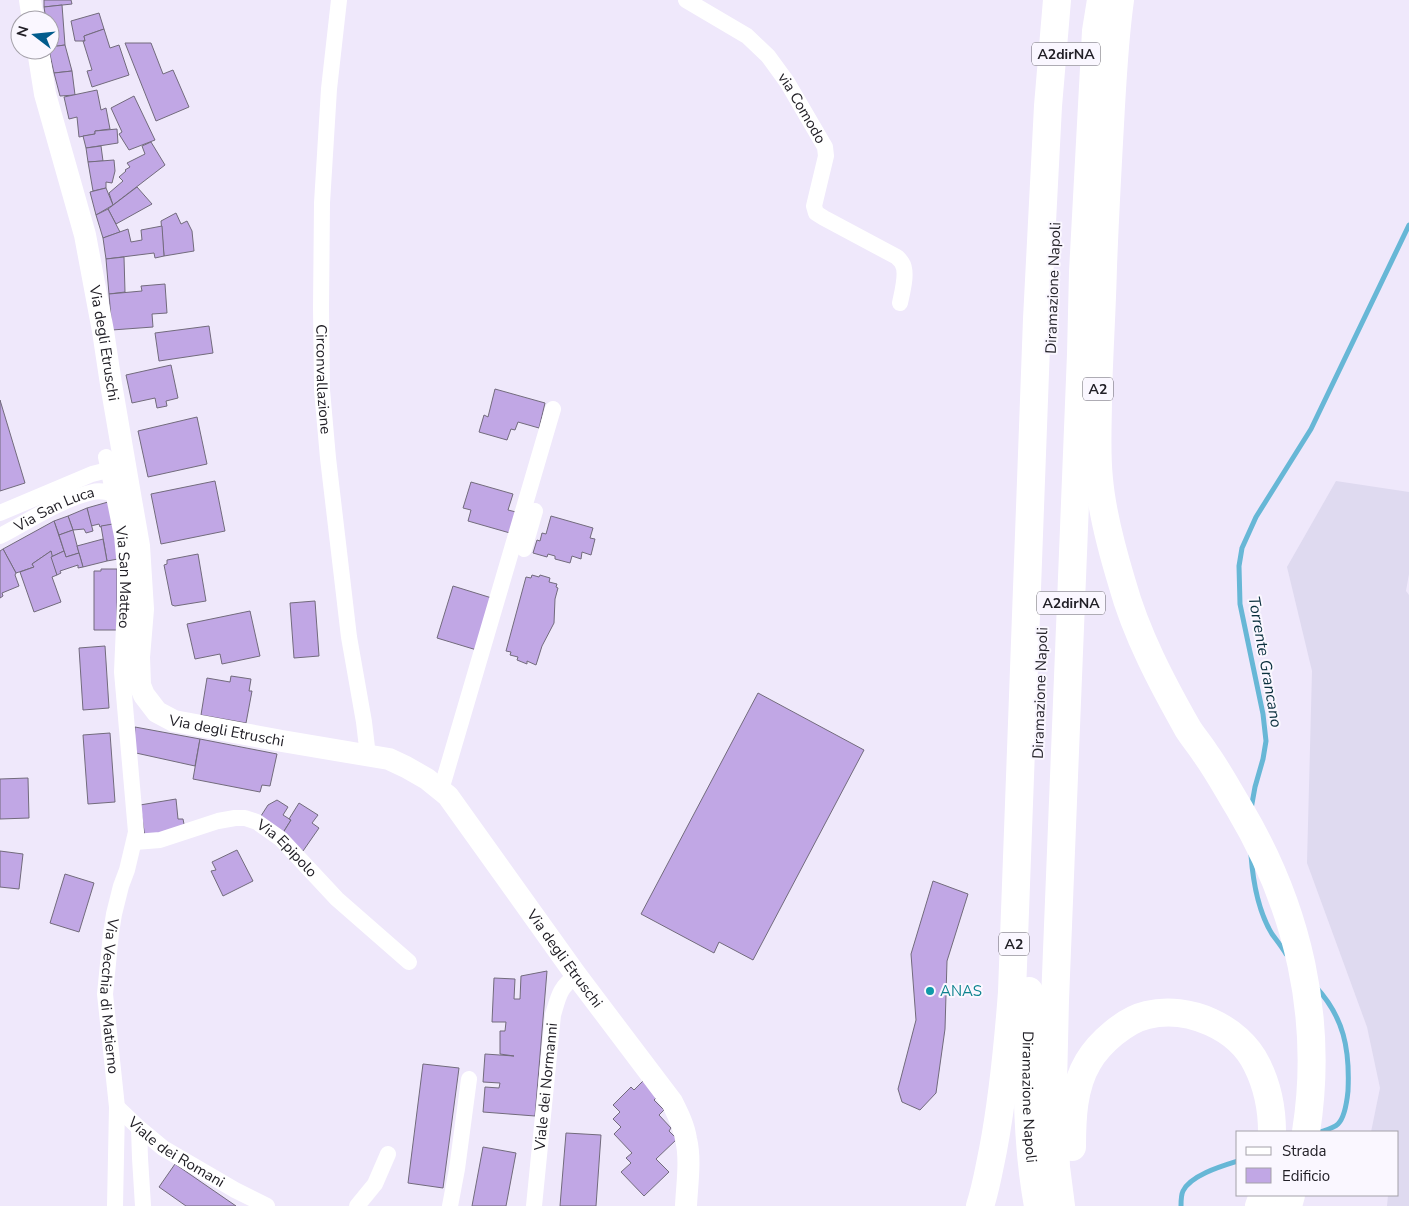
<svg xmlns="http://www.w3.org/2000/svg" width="1409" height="1206" font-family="'Nunito Sans',sans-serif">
  <rect width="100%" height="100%" fill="#efe8fb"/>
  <path fill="#dfdaf0" d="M1336,481L1409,492V574L1406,591L1409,595V1206H1387L1388,1195H1398V1132H1371L1380,1088L1367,1027L1307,863L1312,671L1287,567Z"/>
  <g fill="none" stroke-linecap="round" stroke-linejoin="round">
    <g stroke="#67b7d6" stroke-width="5">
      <path d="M1251,809L1255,787L1263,759L1266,741L1263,714L1240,604L1239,566L1242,548L1256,517L1311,429L1409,225"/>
      <path d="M1251,855C1253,882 1258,911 1272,934C1277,941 1282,947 1286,954"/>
      <path d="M1315,986C1344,1017 1350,1049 1348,1091C1347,1101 1345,1117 1338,1124C1334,1128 1326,1130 1320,1132"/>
      <path d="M1181,1206C1181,1201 1181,1195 1183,1191C1191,1175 1222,1166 1238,1161"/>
    </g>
  </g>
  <g fill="#c1a7e5" stroke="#726b7c">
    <path d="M44,0H71L72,4L44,7Z"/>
    <path d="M62,5L65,45L50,47V20H46L44,7Z"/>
    <path d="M99,13L104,29L84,36L85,41H75L71,21Z"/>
    <path d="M104,29L110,48L119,45L129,75L92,87L87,71L92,70L83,41H85L84,36Z"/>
    <path d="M125,43H151L163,74L173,70L189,107L156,121Z"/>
    <path d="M65,45L72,71L54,73L49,50H50V47Z"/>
    <path d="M72,71L75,95L60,96L54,73Z"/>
    <path d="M97,90L101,110L106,108L110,129L95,131V134L79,137L77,117L69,119L64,97Z"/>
    <path d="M134,96L155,140L129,150L119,134L122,132L111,108Z"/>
    <path d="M117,129L118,143L86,148L83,136L95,134V131Z"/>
    <path d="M151,142L165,165L113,205L109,193L123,181L119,177L126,171L125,170L130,167L127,163L145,154L142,146Z"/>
    <path d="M101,146L103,161L88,162L86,148Z"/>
    <path d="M114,160L115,171L112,183L106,182V188L93,191L88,162Z"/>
    <path d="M137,187L152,204L116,224L108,209Z"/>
    <path d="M106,188L113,205L96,215L90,192Z"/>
    <path d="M108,209L120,232L103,238L96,215Z"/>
    <path d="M176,213L181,224L187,221L192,231L194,251L164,256L161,221Z"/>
    <path d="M162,226L164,256L155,258L154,253L106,259L103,238L128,229L131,242L142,240L141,230Z"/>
    <path d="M124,257L125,292L109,294L106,259Z"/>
    <path d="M165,284L167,313L152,314L153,327L112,330L109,294L142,291L141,286Z"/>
    <path d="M209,326L213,353L159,361L155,333Z"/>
    <path d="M171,365L178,398L166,401L167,406L157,408L155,398L132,403L126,375Z"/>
    <path d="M495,389L545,403L539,428L518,422L515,430L511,429L507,440L479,432L484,415L488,417Z"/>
    <path d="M0,400L25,483L0,491Z"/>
    <path d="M197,417L207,464L148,477L138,431Z"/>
    <path d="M215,481L225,531L161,544L151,494Z"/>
    <path d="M471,482L513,494L508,510L516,512L510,533L468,521L471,510L463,508Z"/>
    <path d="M108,502L113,524L100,527L99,524L91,526L87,508Z"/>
    <path d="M87,508L93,531L86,533L84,529L73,530L68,516Z"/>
    <path d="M68,516L73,530L59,535L54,521Z"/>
    <path d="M551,516L593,528L590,538L595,539L591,555L582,552L581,559L572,556L570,563L555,559V556L548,554L547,557L533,553L537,540L540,541L542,533L546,534Z"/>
    <path d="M54,521L64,551L51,557V551L32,564L34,567L16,573L3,549Z"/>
    <path d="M113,524L118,559L107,561L101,526Z"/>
    <path d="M73,530L79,553L66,557L59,535Z"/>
    <path d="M103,539L107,561L83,567L77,546Z"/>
    <path d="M3,549L16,573L15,575L19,586L2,593L3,596L0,598V551Z"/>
    <path d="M51,551L57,575L52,577L61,602L34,612L20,572L34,567L32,564Z"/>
    <path d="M64,551L66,557L79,553L83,567L78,568V565L60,571L61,573L57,575L51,557Z"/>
    <path d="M198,554L206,601L175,606L172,605L164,565L167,564V560Z"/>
    <path d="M101,569H117V630H94V571H101Z"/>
    <path d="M532,575L539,577L540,575L550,578L549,582L557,584L556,587L558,588L555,599L554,623L542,646L536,665L527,661V664L517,660L518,657L510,655L511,652L506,651L526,577L531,578Z"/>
    <path d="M453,586L495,599L480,651L437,638Z"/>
    <path d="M315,601L319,656L294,658L290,603Z"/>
    <path d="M250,611L260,656L222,664L220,654L195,659L187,624Z"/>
    <path d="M105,646L109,708L83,710L79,648Z"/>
    <path d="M231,676L251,679L249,691H252L246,723L201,715L207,678L230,682Z"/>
    <path d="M758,693L864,750L753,960L719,942L714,953L641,914Z"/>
    <path d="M135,727L200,739L195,766L136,753L134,744Z"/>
    <path d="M110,733L115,802L88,804L83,735Z"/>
    <path d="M200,739L277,754L270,786L262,785L260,792L193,779Z"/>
    <path d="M28,778L29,818L0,819V779Z"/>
    <path d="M176,799L178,819H183L185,829L145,837L140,805Z"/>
    <path d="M277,800L288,807L283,815L291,820L281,836L259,819L268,805Z"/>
    <path d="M299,803L318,815L312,823L319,828L303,851L281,836L291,820L289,819Z"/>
    <path d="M237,850L253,881L223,896L211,871L216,870L212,862Z"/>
    <path d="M0,851L23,854L19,889L0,887Z"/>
    <path d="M65,874L94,883L79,932L50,923Z"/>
    <path d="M933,881L968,894L947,961L945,1029L936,1093L920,1110L902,1102L898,1089L916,1020L911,954Z"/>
    <path d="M547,971L535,1116L483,1112L485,1087L499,1088L500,1083L483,1082L485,1054L514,1056L500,1054V1031H505L506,1022H492L494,978L515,979L514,999H520L521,976Z"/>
    <path d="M423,1064L459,1068L443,1188L408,1183Z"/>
    <path d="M643,1081L658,1096L654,1100L664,1110L659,1115L671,1128L669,1131L677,1139L656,1159L669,1172L644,1196L621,1172L631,1163L626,1158L632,1153L614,1134L621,1127L613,1119L620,1112L613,1105L631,1087L634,1090Z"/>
    <path d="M566,1133L601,1135L596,1206H560Z"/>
    <path d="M483,1147L516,1153L506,1206H472Z"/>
    <path d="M175,1164L236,1206H186L159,1187Z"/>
  </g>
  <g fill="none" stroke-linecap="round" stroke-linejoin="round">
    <g stroke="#fff" stroke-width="16">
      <path id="s1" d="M339,0L329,89L322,203L321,308L322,390L328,458L349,637L364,722L368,756"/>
      <path id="s2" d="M686,0L747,36L768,56L787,82L825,147L826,156L814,206L816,213L824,218L897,257C899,259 901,261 902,263C908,272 902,293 900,303"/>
      <path id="s3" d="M106,457L122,536L125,567V602L122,672L136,832L127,870L121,886L114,914L111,933L105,994L117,1107L115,1206"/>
      <path d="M0,513L92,474L108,470"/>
      <path id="s4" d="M0,536C29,521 61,499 93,492C99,490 106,492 113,493"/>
      <path d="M524,549L535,511"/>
      <path d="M441,790L553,409"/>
      <path id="s5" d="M135,842L160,840L218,821L235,818H245L257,822L281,839L337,899L409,962"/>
      <path id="s6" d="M117,1107L139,1128L163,1148L235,1190L267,1206"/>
      <path d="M139,1128L140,1158L143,1206"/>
      <path d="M357,1206L375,1184L388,1154"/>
      <path d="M450,1206L457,1169L469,1079"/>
      <path id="s7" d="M534,1206L553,1015C559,995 559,989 576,975"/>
    </g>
    <g stroke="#fff" stroke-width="22">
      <path d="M30,0L33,20"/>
      <path id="s8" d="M38,50L45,94L85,235L103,331L111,384L131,500L139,546L143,609L139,657L140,685L144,695L157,712L174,721L282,741L389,759L406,767L427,779L448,796L576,975L672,1102C678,1114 684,1126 686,1139C691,1160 687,1184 686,1206"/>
    </g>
    <g stroke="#fff" stroke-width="28">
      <path d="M1120,0C1115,35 1113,71 1111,106C1108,160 1105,213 1103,266C1102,310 1099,353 1098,396C1098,424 1096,452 1099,479C1102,514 1112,550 1122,583C1136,634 1162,683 1188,729C1193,737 1200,745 1205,753C1218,771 1228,790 1239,808C1298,907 1324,1018 1306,1132"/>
      <path id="s9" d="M1029,991C1027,1062 1025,1135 1038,1206"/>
      <path d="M1072,1147C1072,1119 1073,1087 1088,1062C1099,1043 1125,1020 1147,1015C1188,1005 1239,1027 1257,1065C1267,1085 1272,1110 1272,1132"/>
      <path d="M980,1206C986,1188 989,1169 993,1150C1003,1097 1008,1045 1012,992L1037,319L1048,106L1057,0"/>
      <path d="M1061,1206L1056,1167L1053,1085L1055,1000L1081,354L1083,272L1096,31L1101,0"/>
      <path d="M1259,1206L1263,1195"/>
      <path d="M1288,1206L1291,1195"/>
    </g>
  </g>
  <circle fill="#0f9aa8" stroke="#faf7ff" stroke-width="2" cx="930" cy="991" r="5"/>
  <g text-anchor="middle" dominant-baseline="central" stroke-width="4" stroke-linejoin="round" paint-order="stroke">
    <g fill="#faf7ff" stroke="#636068" stroke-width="1">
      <rect x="1032" y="42.5" width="68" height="23" rx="4"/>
      <rect x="1083" y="377.5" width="30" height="23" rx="4"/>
      <rect x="1037" y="591.5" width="68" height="23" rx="4"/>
      <rect x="999" y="932.5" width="30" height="23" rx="4"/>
    </g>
    <g font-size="14" font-weight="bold" fill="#222027">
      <text x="1066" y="54">A2dirNA</text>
      <text x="1098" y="389">A2</text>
      <text x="1071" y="603">A2dirNA</text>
      <text x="1014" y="944">A2</text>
    </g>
    <g font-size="15" fill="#222027" stroke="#faf7ff">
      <text stroke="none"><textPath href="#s2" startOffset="162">via Comodo</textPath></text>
      <text transform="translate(1053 288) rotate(-88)">Diramazione Napoli</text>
      <text stroke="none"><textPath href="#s8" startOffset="301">Via degli Etruschi</textPath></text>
      <text stroke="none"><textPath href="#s1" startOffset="380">Circonvallazione</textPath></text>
      <text stroke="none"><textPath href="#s4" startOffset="61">Via San Luca</textPath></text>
      <text stroke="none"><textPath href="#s3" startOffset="122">Via San Matteo</textPath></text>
      <text transform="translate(1040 693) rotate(-88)">Diramazione Napoli</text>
      <text stroke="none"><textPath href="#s8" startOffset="751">Via degli Etruschi</textPath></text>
      <text stroke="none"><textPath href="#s5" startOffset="166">Via Epipolo</textPath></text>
      <text stroke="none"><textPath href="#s8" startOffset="1186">Via degli Etruschi</textPath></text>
      <text stroke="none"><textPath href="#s3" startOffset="545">Via Vecchia di Matierno</textPath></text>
      <text stroke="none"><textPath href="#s7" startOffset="120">Viale dei Normanni</textPath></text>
      <text stroke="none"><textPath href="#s9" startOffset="106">Diramazione Napoli</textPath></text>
      <text stroke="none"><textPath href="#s6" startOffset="75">Viale dei Romani</textPath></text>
    </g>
    <g font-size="15" fill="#0d838f" stroke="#faf7ff" text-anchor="start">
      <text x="940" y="991">ANAS</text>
    </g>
    <g font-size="16" font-style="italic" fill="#0a303e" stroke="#faf7ff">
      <text transform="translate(1265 662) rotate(80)">Torrente Grancano</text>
    </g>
  </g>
  <rect x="1236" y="1131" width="162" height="65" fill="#faf7ff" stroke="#a4a1a9"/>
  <rect x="1246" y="1147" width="25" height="8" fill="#ffffff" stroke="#a4a1a9"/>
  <text x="1282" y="1156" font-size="15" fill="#222027">Strada</text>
  <rect x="1246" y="1168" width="25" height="15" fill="#c1a7e5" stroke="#a4a1a9"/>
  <text x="1282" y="1181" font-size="15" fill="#222027">Edificio</text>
  <g transform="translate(35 35) rotate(286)"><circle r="24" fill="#faf7ff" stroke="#a4a1a9"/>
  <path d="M0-4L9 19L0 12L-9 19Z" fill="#025c8d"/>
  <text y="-8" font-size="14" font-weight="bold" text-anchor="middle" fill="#222027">N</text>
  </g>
</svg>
